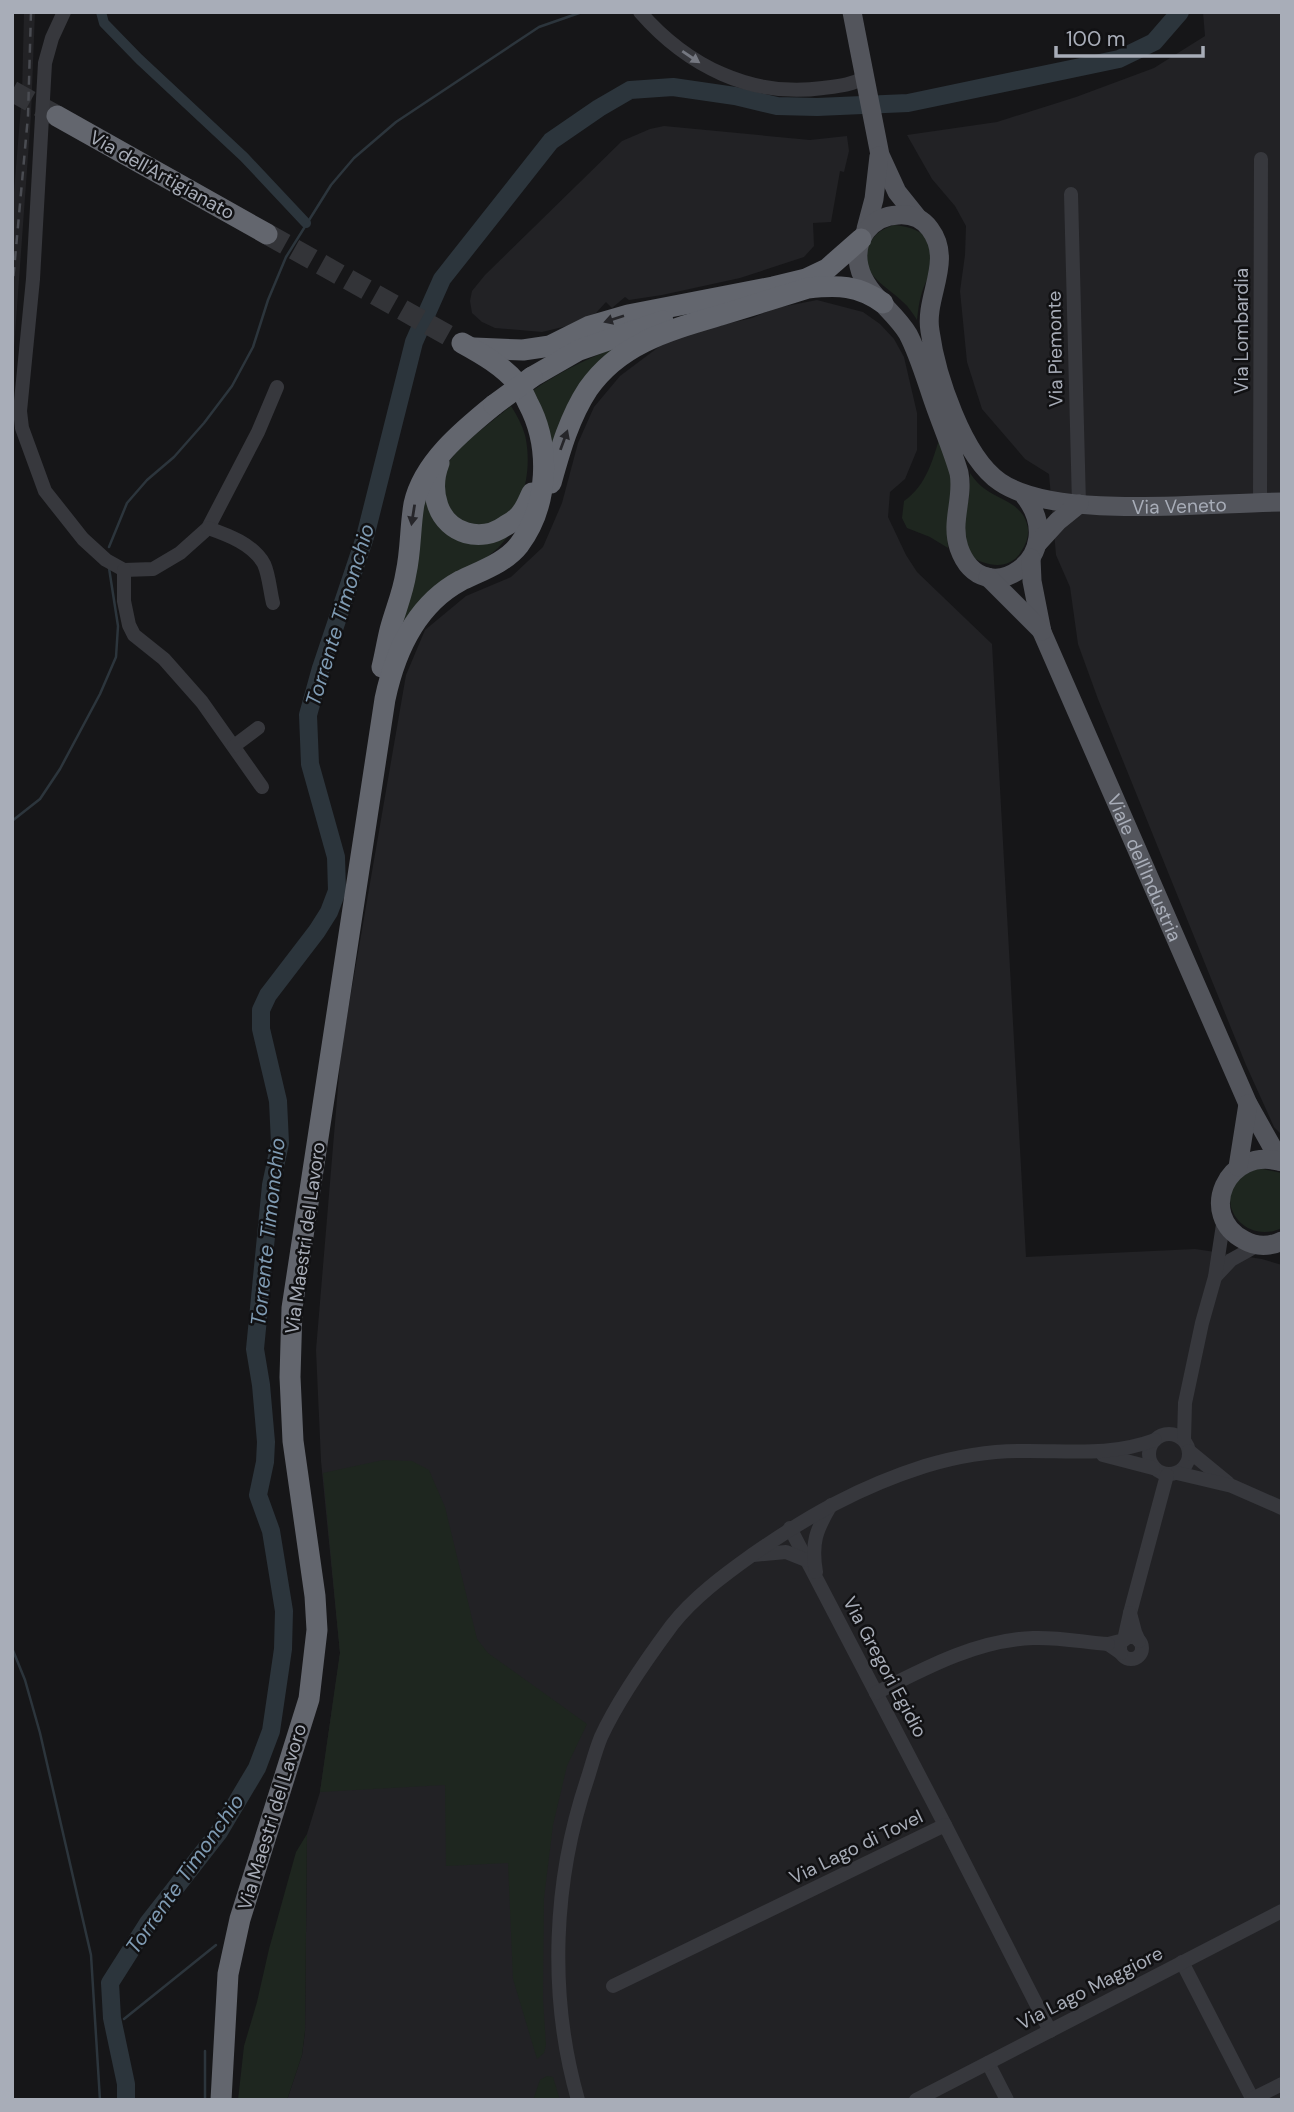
<svg xmlns="http://www.w3.org/2000/svg" width="1294" height="2112" font-family="'DM Sans',sans-serif">
  <rect width="100%" height="100%" fill="#161618"/>
  <g fill="#222225">
    <path d="M24,12H35L31,115L12,376V216L22,94Z"/>
    <path d="M1203,12H1282V1135L1274,1127L1246,1065L1098,699L1078,644L1070,587L1056,555L1049,474L1025,459L982,409L967,362L960,291L965,255L966,226L955,206L932,179L907,135L997,122L1076,97L1154,68L1205,36Z"/>
    <path d="M664,126L810,140L847,136L849,151L844,172L840,171L831,222L813,223L814,246L804,257L740,278L662,295L629,300L625,297L612,308L606,302L596,313L567,326L542,332L495,328L482,322L472,313L470,301L472,291L485,275L622,141L650,129Z"/>
    <path d="M817,300L863,312L880,324L894,339L904,357L917,413V450L905,479L890,492L888,517L906,555L917,572L992,644L1026,1257L1195,1249L1262,1259L1282,1265V2100H287L302,2055L305,2031L307,1834L320,1792L340,1653L321,1461L316,1350L341,1051L406,675L425,630L466,596L511,577L543,547L562,503L578,443L594,407L620,376L660,346L691,332L752,318L776,308Z"/>
  </g>
  <g fill="#1e261f">
    <path d="M894,225C924,228 939,241 930,272C928,279 924,285 922,292C919,301 918,311 917,320C913,314 909,307 903,302C887,286 856,273 869,245C875,233 882,229 894,225Z"/>
    <path d="M631,342L552,446L532,391C564,369 594,355 631,342Z"/>
    <path d="M511,406C517,415 522,425 525,435C532,465 527,512 494,525C485,528 471,525 461,525L441,500L447,464L461,446Z"/>
    <path d="M941,433L955,489L947,526L948,548L930,537L907,528L902,518L904,501C927,485 933,459 941,433Z"/>
    <path d="M970,473C974,479 979,485 985,489C1000,500 1021,503 1027,524C1030,533 1027,542 1022,550C1011,571 986,567 969,555L963,522L969,498Z"/>
    <path d="M427,486L454,534H510L498,548L398,632Z"/>
    <path d="M1258,1168L1282,1173V1228C1246,1245 1214,1205 1239,1179C1244,1174 1253,1171 1258,1168Z"/>
    <path d="M383,1460L412,1461L429,1470L445,1507L477,1639L488,1653L587,1724L567,1766L553,1825L544,1898L543,1999L546,2045L544,2053L537,2059L513,1979L508,1863L446,1866L445,1785L320,1792L340,1653L323,1473Z"/>
    <path d="M307,1834L305,2031L302,2055L287,2100H238L244,2046L257,2002L269,1949L296,1852Z"/>
    <path d="M547,2076L553,2077L560,2100H533L540,2080Z"/>
  </g>
  <g fill="none" stroke-linecap="round" stroke-linejoin="round">
    <g stroke="#2c353c" stroke-width="2.5">
      <path d="M109,547L127,503L147,480L174,457L204,423L232,386L253,347L268,300L286,257L331,185L354,158L396,122L539,27L582,12"/>
      <path d="M12,821L40,799L60,769L100,694L116,657L118,626L109,568"/>
      <path d="M12,1648L25,1680L40,1733L91,1955L100,2100"/>
      <path d="M124,2019L216,1945"/>
      <path d="M205,2100V2051"/>
    </g>
    <path stroke="#2c353c" stroke-width="10" d="M101,12L104,23L139,59L244,157L306,223"/>
    <path stroke="#2c353c" stroke-width="18" d="M126,2100V2084L112,2018L110,1983L148,1923L219,1832L257,1768L271,1731L283,1649L284,1611L271,1531L258,1495L265,1462L266,1442L261,1385L255,1349L271,1185L280,1143L278,1101L261,1029V1010L268,995L317,931L329,912L337,891L336,857L310,764L308,715L321,668L365,537L414,342L442,279L551,141L599,108L630,90L673,87L735,96L777,106L817,107L908,103L1119,59L1154,42L1180,12"/>
    <g stroke="#333438" stroke-width="21" stroke-dasharray="21 10" stroke-linecap="butt">
      <path d="M12,91L57,116"/>
      <path d="M267,234L451,337"/>
    </g>
    <g stroke="#37383d" stroke-width="14">
      <path d="M64,12L52,38L45,63L33,279L20,411L22,428L45,491L83,539L106,560L124,570L153,569L180,553L208,528L258,432L277,387"/>
      <path d="M640,12C687,66 751,98 823,88C839,86 852,85 865,77"/>
      <path d="M1071,194L1079,504"/>
      <path d="M1260,502L1261,159"/>
      <path d="M208,528C228,535 253,544 264,564C269,575 270,591 273,603"/>
      <path d="M124,570V601L129,625L134,635L164,659L202,702L262,787"/>
      <path d="M234,746L258,728"/>
      <path d="M1215,1277L1231,1260L1258,1245"/>
      <circle cx="1169" cy="1454" r="20"/>
      <path d="M1184,1440L1185,1403L1202,1323L1215,1277L1224,1218"/>
      <path d="M1189,1451L1228,1483"/>
      <path d="M1103,1455L1153,1468"/>
      <path d="M1177,1473L1232,1486L1282,1508"/>
      <path d="M790,1528L945,1825"/>
      <path d="M753,1555L786,1552L806,1560"/>
      <path d="M816,1572C811,1543 816,1530 831,1505"/>
      <path d="M1130,1613L1167,1475"/>
      <circle cx="1131" cy="1648" r="11"/>
      <path d="M1121,1653L1108,1644L1124,1640L1130,1613L1135,1632L1139,1641"/>
      <path d="M876,1693C925,1668 977,1640 1033,1638C1058,1637 1083,1642 1108,1644"/>
      <path d="M1182,1962L1253,2100"/>
      <path d="M613,1986L945,1825L1050,2031"/>
      <path d="M988,2063L1007,2100"/>
      <path d="M1252,2099L1282,2084"/>
      <path d="M578,2100C548,1995 553,1880 588,1777C592,1764 596,1749 601,1737C617,1702 649,1656 672,1625C693,1598 724,1575 752,1555C808,1516 859,1487 925,1466C955,1457 987,1451 1019,1451C1067,1450 1108,1457 1155,1440"/>
      <path d="M916,2100L1282,1911"/>
    </g>
    <g stroke="#53555c" stroke-width="19">
      <path d="M852,12L880,155L897,192L917,217"/>
      <path d="M866,229L874,199L879,156"/>
      <path id="s1" d="M1023,494C1074,556 983,616 959,548C950,522 964,498 959,473C952,449 942,426 934,403C926,380 919,355 908,334C894,310 865,294 859,266C853,239 872,216 898,215C911,214 922,218 930,229C954,261 924,297 930,331C936,375 963,457 1000,482C1057,521 1211,502 1282,502"/>
      <path d="M1037,544L1058,521L1079,504"/>
      <path id="s2" d="M1031,558L1032,581L1042,632L1248,1104L1280,1161"/>
      <path d="M988,577L1042,631"/>
      <path d="M1282,1162C1226,1145 1197,1216 1244,1240C1256,1247 1269,1247 1282,1241"/>
      <path d="M1238,1167L1248,1104"/>
    </g>
    <g stroke="#63666e" stroke-width="21">
      <path d="M57,116L267,234"/>
      <path d="M474,348L523,350L550,346L590,326L628,315L773,287L806,279L827,269L861,239"/>
      <path d="M532,377L579,350L663,321"/>
      <path d="M439,463C434,476 433,492 438,506C448,534 481,543 505,526C511,523 518,518 522,512C526,507 529,499 532,493"/>
      <path d="M551,483C560,451 569,418 588,389C620,343 670,330 721,315C750,306 779,297 808,288C838,285 858,285 883,303"/>
      <path d="M382,667C385,655 387,642 390,630C395,611 403,593 406,573C411,551 410,527 414,504C423,463 462,431 494,405"/>
      <path d="M221,2100L228,1974L240,1919L309,1699L317,1630L315,1596L293,1441L290,1377L292,1308L385,699C395,652 416,605 460,581C480,571 505,563 519,545C549,505 551,446 528,403C525,397 522,389 518,384C503,366 482,354 462,343"/>
    </g>
    <path stroke="#4a4c52" stroke-width="2.5" stroke-dasharray="9 7" stroke-linecap="butt" d="M12,292L28,116L31,12"/>
    <path stroke="#63666e" stroke-width="21" d="M494,405L532,377"/>
  </g>
  <defs><path id="oneway-solid" d="M-6-.8H1V-3.2L6.5 0L1 3.2V.8H-6Z" transform="scale(1.75)"/></defs>
  <use fill="#757881" href="#oneway-solid" transform="translate(691 57) rotate(34)"/>
  <g fill="#26262a">
    <use href="#oneway-solid" transform="translate(614 319) rotate(162)"/>
    <use href="#oneway-solid" transform="translate(564 440) rotate(-70)"/>
    <use href="#oneway-solid" transform="translate(413 515) rotate(99)"/>
  </g>
  <g text-anchor="middle" dominant-baseline="central" stroke-width="5" stroke-linejoin="round" paint-order="stroke">
    <g font-size="19" fill="#a8adb8" stroke="#111113">
      <text transform="translate(162 175) rotate(29)">Via dell'Artigianato</text>
      <text transform="translate(1241 331) rotate(-90)">Via Lombardia</text>
      <text transform="translate(1055 349) rotate(-91)">Via Piemonte</text>
      <text stroke="none"><textPath href="#s1" startOffset="1038">Via Veneto</textPath></text>
      <text stroke="none"><textPath href="#s2" startOffset="332">Viale dell'Industria</textPath></text>
      <text transform="translate(305 1238) rotate(-82)">Via Maestri del Lavoro</text>
      <text transform="translate(885 1667) rotate(62)">Via Gregori Egidio</text>
      <text transform="translate(272 1817) rotate(-73)">Via Maestri del Lavoro</text>
      <text transform="translate(856 1847) rotate(-26)">Via Lago di Tovel</text>
      <text transform="translate(1090 1988) rotate(-27)">Via Lago Maggiore</text>
    </g>
    <g font-size="21" font-style="italic" fill="#7f9bb3" stroke="#111113">
      <text transform="translate(340 615) rotate(-73)">Torrente Timonchio</text>
      <text transform="translate(268 1232) rotate(-84)">Torrente Timonchio</text>
      <text transform="translate(185 1874) rotate(-55)">Torrente Timonchio</text>
    </g>
  </g>
  <rect width="1294" height="2112" fill="none" stroke="#a8adb8" stroke-width="28"/>
  <path d="M1056 46v10h147v-10" fill="none" stroke="#a8adb8" stroke-width="3.5"/>
  <text x="1066" y="46" font-size="21" fill="#a8adb8" stroke="#111113" stroke-width="5" paint-order="stroke">100 m</text>
</svg>
